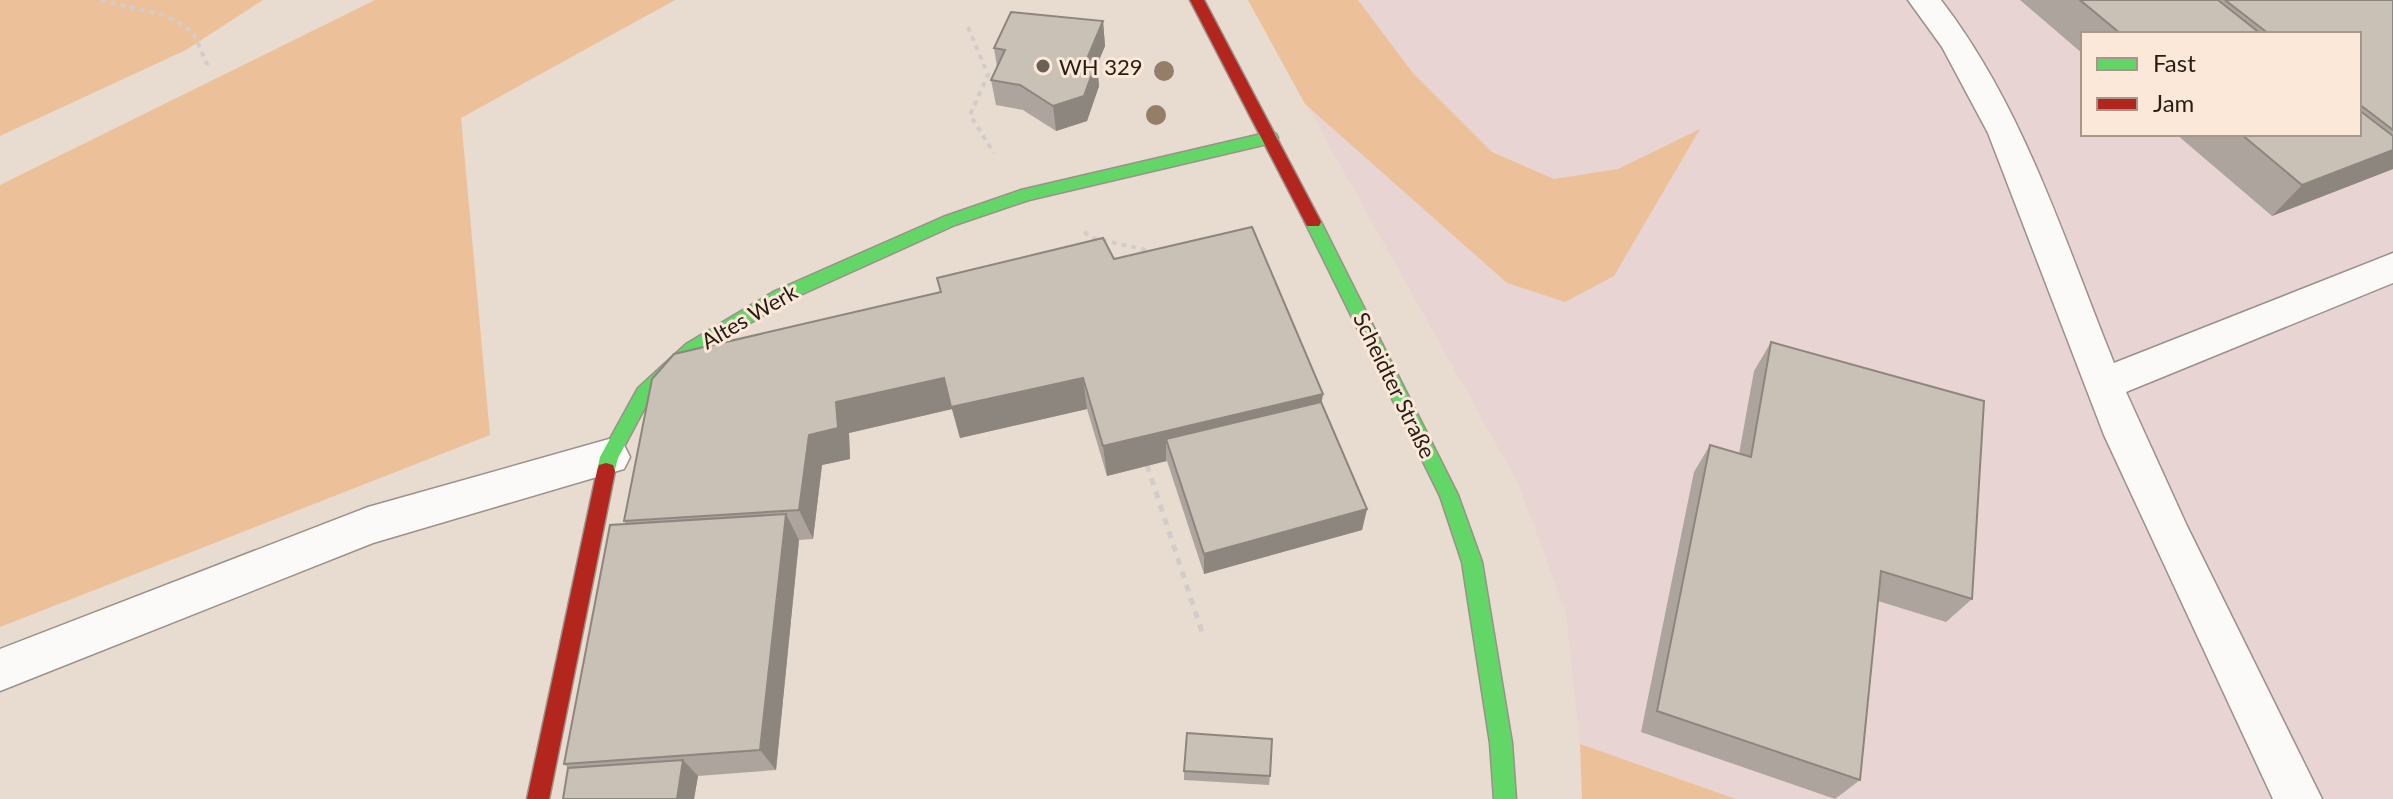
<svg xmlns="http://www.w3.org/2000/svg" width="2393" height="799" font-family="Lato,sans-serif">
  <rect width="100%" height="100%" fill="#e8dbd0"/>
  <path fill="#e7d4d3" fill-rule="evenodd" d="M1248,0H2393V799H1736L1580,744L1566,612L1518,483ZM2083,34H2359V134H2083Z"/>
  <g fill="#ecc199">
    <path d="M0,0H263L186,50L0,136Z"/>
    <path d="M375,0H675L461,118L490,435L0,627V185Z"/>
    <path d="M1248,0H1358L1412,72L1492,152L1554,179L1618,169L1700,129L1614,276L1565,302L1507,283L1305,104Z"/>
    <path d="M1580,744L1736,799H1582Z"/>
  </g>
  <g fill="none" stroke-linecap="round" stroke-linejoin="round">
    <g stroke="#9b9189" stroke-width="3">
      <g id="lane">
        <path d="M1908,0H1941C2024,108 2063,237 2114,363L2393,253V283L2126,392L2187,526L2322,799H2273L2104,435L1988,133L1942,47Z"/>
        <path d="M609,439L624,445L630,457L624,469L373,543L0,691V649L368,507Z"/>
      </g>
    </g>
    <g stroke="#9b9189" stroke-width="3">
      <g id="fast">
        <path d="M1270,132L1276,134L1278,138L1276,142L1029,200L955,225L787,301L698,354L650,398L618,458L613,477L606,479L599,477L597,471L600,457L638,388L686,344L775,291L943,217L1021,190Z"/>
        <path d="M1313,216L1321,222L1458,495L1482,562L1512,743L1516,799H1494L1490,743L1462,562L1440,496L1305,222Z"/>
      </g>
    </g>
    <g stroke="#9b9189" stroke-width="3">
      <g id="jam">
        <path d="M1190,0H1204L1321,222L1319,226H1307Z"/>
        <path d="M606,463L613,465L615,471L549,799H527L597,471L599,465Z"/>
      </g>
    </g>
    <g stroke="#d2cdca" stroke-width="4" stroke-dasharray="5 5" stroke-linecap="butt">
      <path d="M101,0L167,16L193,32L209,69"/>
      <path d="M968,27L988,75L970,115L994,153"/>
      <path d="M1084,232L1093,238L1155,252"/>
    </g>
    <path stroke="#d2cdca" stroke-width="5" stroke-dasharray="7 7" stroke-linecap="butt" d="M1147,465L1202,632"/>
    <use href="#lane" fill="#fcfaf8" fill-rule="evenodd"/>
    <use href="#fast" fill="#63d668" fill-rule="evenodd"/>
    <use href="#jam" fill="#b3261e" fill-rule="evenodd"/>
  </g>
  <g fill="#947e68">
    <circle cx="1164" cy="71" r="10"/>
    <circle cx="1156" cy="115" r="10"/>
  </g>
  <g fill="#ada59d">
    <path d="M2020,0H2393V169L2272,216L2176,134H2359V34H2083V54Z"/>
    <path d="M1103,21L1105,46L1097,65L1099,86L1087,121L1056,131L1023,110L996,105L991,80L997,67L994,48Z"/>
    <path d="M1114,259L1323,394L1321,402L1367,509L1362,530L1204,574L1167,461L1107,476L1087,409L960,438L952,409L849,433L850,459L822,465L813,539L799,540L776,770L698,776L694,799L568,768L564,764L626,524L624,521Z"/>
    <path d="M1771,342L1972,599L1946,622L1878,601L1860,780L1835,799L1641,732L1694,472L1710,445L1739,454L1754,371Z"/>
    <path d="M1184,771L1270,776L1269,785L1184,780Z"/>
  </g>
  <g fill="#8d867f">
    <path d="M1103,21L1105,46L1097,65L1099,86L1087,121L1056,131L1053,106L1087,59Z"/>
    <path d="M2393,150V169L2272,216L2302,185Z"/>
    <path d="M944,378H1083L1087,409L960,438L952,409L849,433L850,459L822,465L813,539L799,510L809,435L836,402Z"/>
    <path d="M1323,394L1318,425L1166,439V461L1107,476L1103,446Z"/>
    <path d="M1367,509L1362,530L1204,574V554Z"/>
    <path d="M786,514L799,540L776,770L760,750Z"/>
    <path d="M683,760L698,776L694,799H677Z"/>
  </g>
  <g fill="#c9c0b6" stroke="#8d867f" stroke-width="2">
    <path d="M2080,0H2218L2261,34H2121Z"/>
    <path d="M2225,0H2393V130L2359,104V34H2269Z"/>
    <path d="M1011,12L1103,21L1087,59L1097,60L1084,96L1053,106L1020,85L991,80L1005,50L994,48Z"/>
    <path d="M2359,110L2393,136V150L2302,185L2241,134H2359Z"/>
    <path d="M1252,227L1323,394L1103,446L1083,378L951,407L944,378L836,402L838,428L809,435L799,510L624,521L652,379L674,354L941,292L937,278L1103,238L1114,259Z"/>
    <path d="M1771,342L1984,401L1972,599L1881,571L1860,780L1657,711L1710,445L1751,457Z"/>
    <path d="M1321,402L1367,509L1204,554L1166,439Z"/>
    <path d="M786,514L760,750L564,764L610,525Z"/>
    <path d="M1187,733L1272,739L1270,776L1184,771Z"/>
    <path d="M683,760L677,799H563L568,768Z"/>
  </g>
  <circle fill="#6a6056" stroke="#fce8d8" stroke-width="3" cx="1043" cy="66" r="8"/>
  <g text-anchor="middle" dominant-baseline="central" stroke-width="6" stroke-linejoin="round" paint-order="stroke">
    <g font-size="22" fill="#261d15" stroke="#fce8d8" text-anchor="start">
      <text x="1059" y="66">WH 329</text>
    </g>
    <g font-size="22" fill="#261d15" stroke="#fce8d8">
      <text transform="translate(749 316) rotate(-30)">Altes Werk</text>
      <text transform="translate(1395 385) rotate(64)">Scheidter Straße</text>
    </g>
  </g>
  <rect x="2081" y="32" width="280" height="104" fill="#fce8d8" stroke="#a6978a" stroke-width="2"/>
  <rect x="2097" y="58" width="40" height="12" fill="#63d668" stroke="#a6978a" stroke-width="2"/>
  <text x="2153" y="72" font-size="24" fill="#261d15">Fast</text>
  <rect x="2097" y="98" width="40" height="12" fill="#b3261e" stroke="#a6978a" stroke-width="2"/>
  <text x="2153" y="112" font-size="24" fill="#261d15">Jam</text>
</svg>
